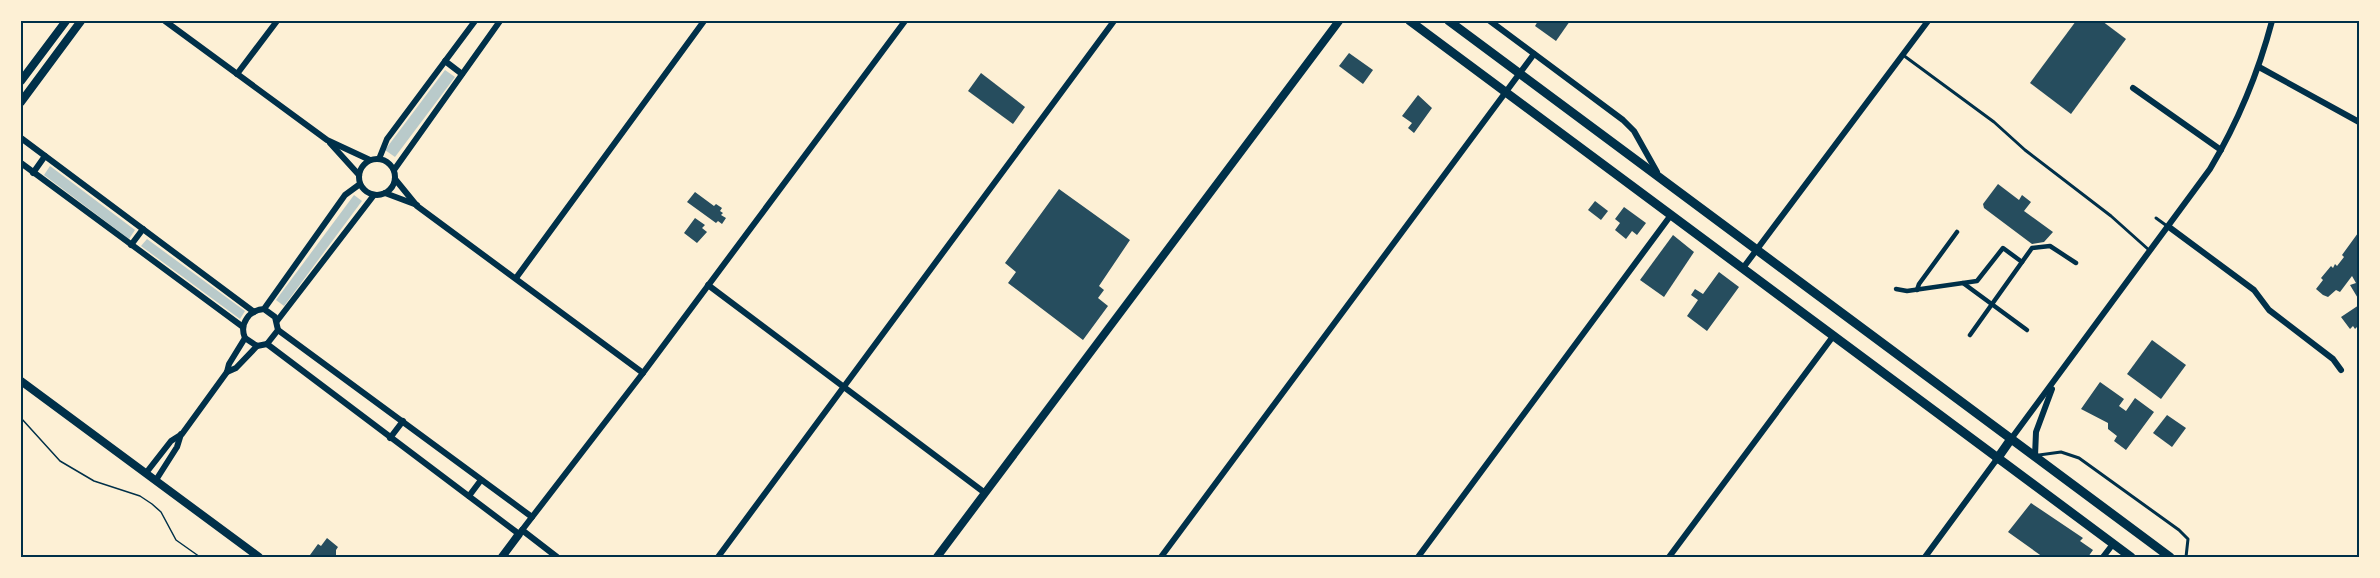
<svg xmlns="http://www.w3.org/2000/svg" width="2380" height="578" font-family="'Asap Condensed',sans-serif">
  <rect width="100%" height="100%" fill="#fdf0d5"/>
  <g fill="#b9caca">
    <path d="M445,70L455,77L395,157L385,150Z"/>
    <path d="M50,166L135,230L129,239L44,175Z"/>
    <path d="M354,195L362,201L284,306L276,300Z"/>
    <path d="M147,239L245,311L240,319L141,246Z"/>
  </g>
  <g fill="#264d5e">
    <path d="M1538,21H1570L1556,41L1535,26Z"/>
    <path d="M2076,21H2102L2126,39L2071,114L2030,83Z"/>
    <path d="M1349,53L1373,70L1363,84L1339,66Z"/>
    <path d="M981,73L1025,107L1013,124L968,91Z"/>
    <path d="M1418,95L1432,108L1414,133L1408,128L1412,123L1402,116Z"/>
    <path d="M1998,184L2019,200L2022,195L2031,202L2024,211L2053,232L2044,242L2032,244L1984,208L1983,204Z"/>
    <path d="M1059,189L1130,240L1099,286L1104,290L1098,298L1108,306L1083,340L1008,283L1016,272L1005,263Z"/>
    <path d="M695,192L714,206L716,204L722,208L720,211L723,213L721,215L726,218L722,224L718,221L716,223L687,202Z"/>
    <path d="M1595,201L1608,211L1601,220L1588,210Z"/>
    <path d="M1624,207L1646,223L1637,235L1632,231L1626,239L1615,230L1620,223L1615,219Z"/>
    <path d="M695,218L705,225L702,228L707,232L697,243L684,233Z"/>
    <path d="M2358,233L2359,300L2350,285L2356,283L2352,276L2340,292L2336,290L2328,297L2323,295L2316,289L2323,280L2321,278L2331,266L2333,268L2335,264L2337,266L2344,257L2342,255Z"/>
    <path d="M1673,235L1694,252L1664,297L1640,280Z"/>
    <path d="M1719,272L1739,287L1707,331L1687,316L1698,300L1691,295L1695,289L1703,294Z"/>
    <path d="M2359,305V329L2357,327L2355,329L2353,326L2350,329L2341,317Z"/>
    <path d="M2152,340L2186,365L2161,399L2127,374Z"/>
    <path d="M2100,382L2124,399L2119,406L2126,411L2135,398L2154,412L2126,450L2114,441L2117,436L2108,429V423L2081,409Z"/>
    <path d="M2167,415L2186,428L2172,447L2153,433Z"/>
    <path d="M2031,503L2083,538L2080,541L2093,550L2088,557H2043L2008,532Z"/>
    <path d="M327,538L338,547L336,550V557H312L310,555L318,544L321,546Z"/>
  </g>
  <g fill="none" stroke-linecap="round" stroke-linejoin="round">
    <path stroke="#003049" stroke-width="1.5" d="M21,418L60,461L94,481L140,496L152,504L161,512L176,540L200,557"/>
    <g stroke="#003049" stroke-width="3">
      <path d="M1903,55L1994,122L2025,150L2111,216L2149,250"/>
      <path d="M2156,218L2167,226"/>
      <path d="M2039,455L2061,452L2079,458L2179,530L2188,539L2186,557"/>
    </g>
    <g stroke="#003049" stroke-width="4.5">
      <path d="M1963,283L1977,281L2003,248L2022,262"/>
      <path d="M1896,289L1907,291L1963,283L2027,330"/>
      <path d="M1917,290L1919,284L1957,232"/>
      <path d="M1970,335L2032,248L2050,246L2076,263"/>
    </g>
    <g stroke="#003049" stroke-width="6">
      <path d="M165,21L327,140L370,160"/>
      <path d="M1490,21L1623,120L1634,131L1657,172"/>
      <path d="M445,61L462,74"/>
      <path d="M2259,67L2359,122"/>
      <path d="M237,74L277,21"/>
      <path d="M2133,88L2221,150"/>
      <path d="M21,138L254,312"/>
      <path d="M330,143L359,175"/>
      <path d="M379,159L387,139L475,21"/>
      <circle cx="377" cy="177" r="18"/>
      <path d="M21,163L243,327"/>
      <path d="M394,170L500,21"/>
      <path d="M33,173L45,156"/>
      <path d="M395,179L417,206L643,373"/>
      <path d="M385,193L417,205"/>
      <path d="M2169,227L2254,290L2269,310L2333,359L2341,370"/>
      <path d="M131,245L143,229"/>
      <path d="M1743,268L1928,21"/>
      <path d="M516,278L704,21"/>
      <path d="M708,285L985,493"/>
      <path d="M264,309L275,317L278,330L267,344L257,346L245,338C239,324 249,310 264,309L345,195L360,184"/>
      <path d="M277,321L374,195"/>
      <path d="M278,330L532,517"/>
      <path d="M267,344L519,534L643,373L905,21"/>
      <path d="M227,372L236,368L257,346"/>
      <path d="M390,438L403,421"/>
      <path d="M2011,439L2210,169C2238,122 2258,74 2272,21"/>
      <path d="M2035,456L2036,432L2052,389"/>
      <path d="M146,473L171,441L182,434L227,372L229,364L245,338"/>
      <path d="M156,480L177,447L181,434"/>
      <path d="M469,496L481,480"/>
      <path d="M522,530L557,557"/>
      <path d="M718,557L1114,21"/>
      <path d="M1161,557L1534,54"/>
      <path d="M1418,557L1671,215"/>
      <path d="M1669,557L1834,335"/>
      <path d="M1925,557L1997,459"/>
      <path d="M2103,557L2113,544"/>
    </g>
    <g stroke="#003049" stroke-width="8">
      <path d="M21,81L66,21"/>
      <path d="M21,102L81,21"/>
      <path d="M21,381L259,557"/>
      <path d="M502,557L519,534"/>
      <path d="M937,557L1339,21"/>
    </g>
    <g stroke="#003049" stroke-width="9">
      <path d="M1410,21L2131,557"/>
      <path d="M1449,21L2170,557"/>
      <path d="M1997,459L2011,439"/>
    </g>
  </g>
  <rect width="2380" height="578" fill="none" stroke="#fdf0d5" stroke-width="45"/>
  <rect x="22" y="22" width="2336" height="534" fill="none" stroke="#003049" stroke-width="2"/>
</svg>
